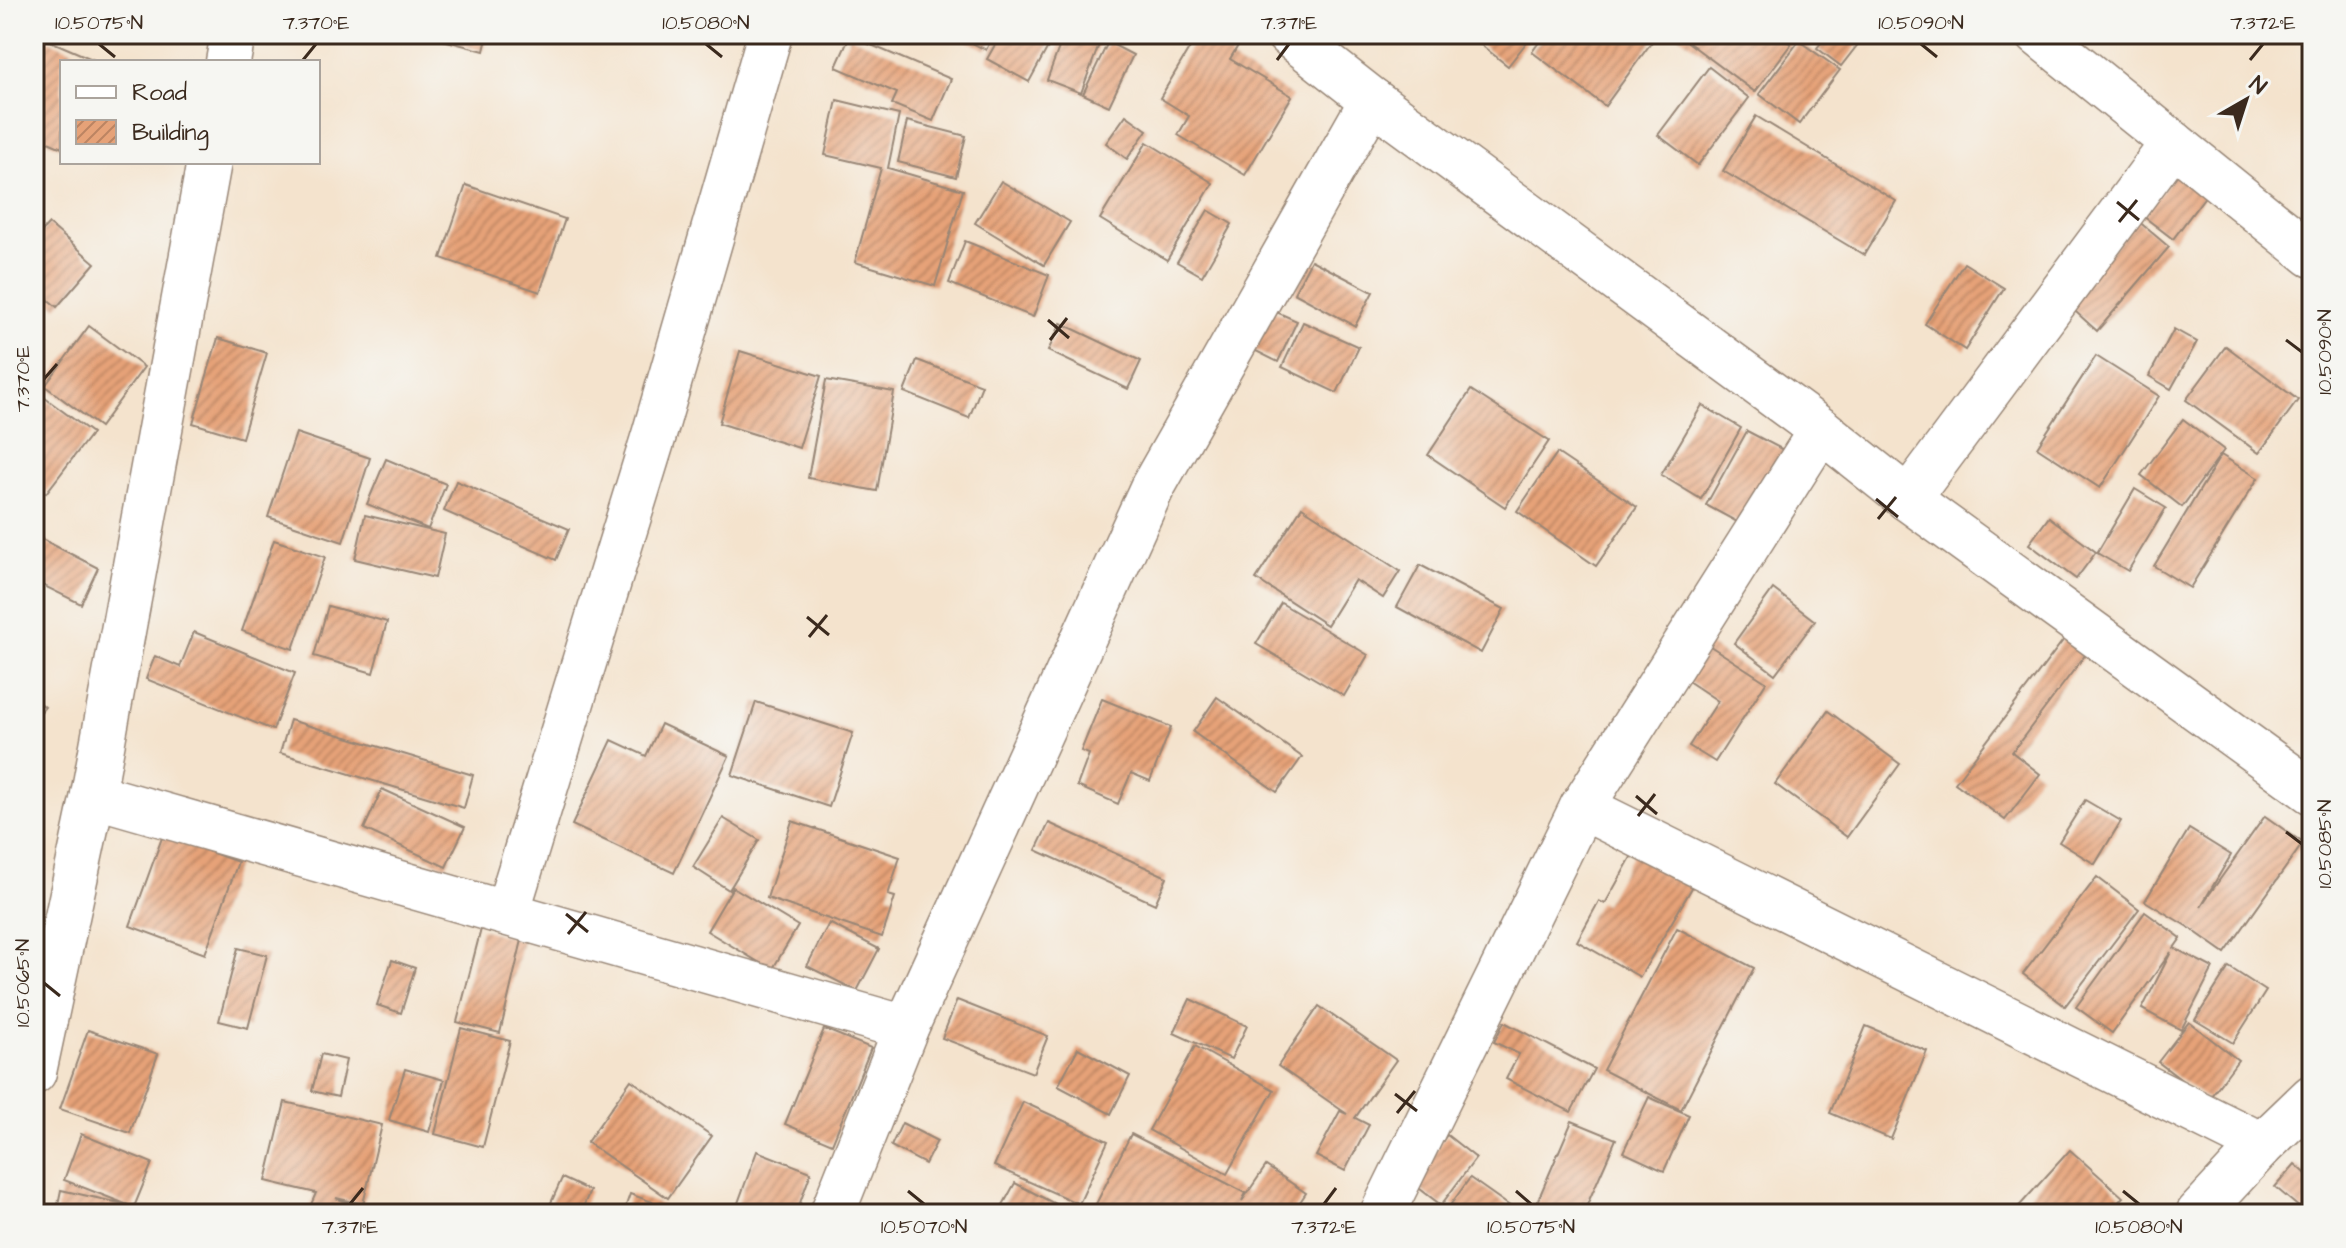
<svg xmlns="http://www.w3.org/2000/svg" width="2346" height="1248" font-family="'Architects Daughter',sans-serif">
  <defs>
    <pattern id="building-hatch" width="6" height="6" patternUnits="userSpaceOnUse" patternTransform="scale(2)"><rect width="6" height="6" fill="#e6a278"/><path d="M-1 1l2-2M0 6l6-6M5 7l2-2" fill="none" stroke="#bc8462"/></pattern>
  </defs>
  <rect width="100%" height="100%" fill="#f6f6f2"/>
  <filter id="ink" filterUnits="userSpaceOnUse"><feTurbulence type="fractalNoise" baseFrequency=".0125" numOctaves="2"/><feDisplacementMap in="SourceGraphic" scale="16" xChannelSelector="R" yChannelSelector="G"/><feConvolveMatrix kernelMatrix="1 2 1 2 8 2 1 2 1" color-interpolation-filters="sRGB"/></filter>
  <filter id="wash" filterUnits="userSpaceOnUse"><feTurbulence type="fractalNoise" baseFrequency=".006" numOctaves="4" result="noise"/><feDisplacementMap in="SourceGraphic" scale="32" xChannelSelector="R" yChannelSelector="G"/><feGaussianBlur stdDeviation="1.8" result="paint"/><feColorMatrix in="noise" values="0 0 0 0 0 0 0 0 0 0 0 0 0 0 0 0 0 1.4 0 .05"/><feComposite in="paint" operator="in"/></filter>
  <g filter="url(#wash)">
    <rect width="100%" height="100%" fill="#f4e3cd"/>
    <g id="blocks">
      <g fill="url(#building-hatch)">
        <path d="M34,34L99,62H62V148L34,136Z"/>
        <path d="M421,34H488L484,51Z"/>
        <path d="M959,34H994L986,50L958,36Z"/>
        <path d="M1001,34H1055L1029,82L987,59Z"/>
        <path d="M1064,34H1103L1081,93L1047,80Z"/>
        <path d="M1198,34H1234L1242,39L1230,59L1292,96L1245,175L1178,135L1189,116L1160,98Z"/>
        <path d="M1474,34H1533L1508,66L1471,37Z"/>
        <path d="M1545,34H1654L1656,36L1605,106L1532,52Z"/>
        <path d="M1677,34H1778L1791,44L1755,92Z"/>
        <path d="M1828,34H1866L1841,66L1817,48Z"/>
        <path d="M850,36L951,79L933,121L892,104L897,93L836,67Z"/>
        <path d="M1799,41L1840,70L1799,124L1759,94Z"/>
        <path d="M1108,42L1133,55L1109,106L1083,94Z"/>
        <path d="M1709,67L1749,98L1698,165L1658,135Z"/>
        <path d="M837,100L899,115L888,168L963,190L935,286L855,262L881,168L825,155Z"/>
        <path d="M1126,115L1147,130L1127,159L1106,143Z"/>
        <path d="M1756,116L1896,201L1864,255L1723,171Z"/>
        <path d="M907,121L966,136L956,177L898,162Z"/>
        <path d="M1147,142L1213,183L1167,260L1100,219Z"/>
        <path d="M2176,173L2206,195L2173,239L2143,216Z"/>
        <path d="M1001,181L1070,222L1044,265L975,223Z"/>
        <path d="M466,185L565,219L540,292L441,258Z"/>
        <path d="M1208,210L1232,224L1202,276L1177,262Z"/>
        <path d="M2137,220L2169,247L2097,331L2066,303Z"/>
        <path d="M49,224L95,263L57,307L39,292L34,297V240Z"/>
        <path d="M965,241L1049,275L1033,317L949,283Z"/>
        <path d="M1311,260L1373,292L1355,326L1294,293Z"/>
        <path d="M1964,263L2004,288L1965,350L1925,324Z"/>
        <path d="M1272,310L1297,321L1278,362L1254,350Z"/>
        <path d="M1303,322L1359,347L1337,393L1282,367Z"/>
        <path d="M1061,323L1141,361L1128,389L1048,351Z"/>
        <path d="M89,326L144,367L100,427L45,386Z"/>
        <path d="M2174,329L2197,342L2171,389L2149,376Z"/>
        <path d="M218,338L267,353L242,438L193,423Z"/>
        <path d="M2226,346L2298,400L2259,453L2186,400Z"/>
        <path d="M740,351L821,376L799,448L719,423Z"/>
        <path d="M2096,356L2159,396L2100,488L2037,447Z"/>
        <path d="M917,360L982,385L969,418L904,392Z"/>
        <path d="M826,380L894,392L877,491L808,478Z"/>
        <path d="M1471,390L1549,441L1505,507L1428,455Z"/>
        <path d="M41,395L92,433L46,493L34,484V405Z"/>
        <path d="M1702,405L1741,428L1701,499L1661,475Z"/>
        <path d="M2183,419L2224,450L2182,507L2141,475Z"/>
        <path d="M1747,431L1791,454L1750,529L1706,505Z"/>
        <path d="M296,433L370,458L343,542L268,517Z"/>
        <path d="M1557,453L1637,507L1596,566L1517,511Z"/>
        <path d="M2221,455L2258,478L2190,588L2154,566Z"/>
        <path d="M386,459L446,484L428,529L367,504Z"/>
        <path d="M456,481L569,529L556,560L444,511Z"/>
        <path d="M2135,489L2166,508L2128,571L2097,553Z"/>
        <path d="M1302,507L1400,571L1383,598L1355,580L1327,625L1256,579Z"/>
        <path d="M365,515L445,534L435,578L355,559Z"/>
        <path d="M2049,517L2096,552L2076,579L2029,544Z"/>
        <path d="M34,535L98,568L81,604L34,581Z"/>
        <path d="M274,540L325,557L293,649L242,631Z"/>
        <path d="M1420,565L1504,609L1481,653L1397,607Z"/>
        <path d="M1773,589L1815,621L1775,674L1734,643Z"/>
        <path d="M1281,603L1368,655L1344,696L1256,644Z"/>
        <path d="M328,606L387,622L373,673L314,656Z"/>
        <path d="M2071,630L2092,646L2012,752L2040,774L2005,820L1955,783Z"/>
        <path d="M194,632L295,673L273,730L146,679L155,656L180,667Z"/>
        <path d="M1707,644L1766,682L1715,762L1689,746L1718,701L1685,679Z"/>
        <path d="M1217,697L1302,757L1277,792L1193,732Z"/>
        <path d="M34,698L45,707L34,720Z"/>
        <path d="M1102,699L1171,727L1150,781L1131,773L1118,804L1077,786L1089,754L1081,751Z"/>
        <path d="M756,702L853,733L829,807L732,775Z"/>
        <path d="M1828,711L1900,764L1847,837L1775,784Z"/>
        <path d="M290,720L473,775L464,808L280,753Z"/>
        <path d="M661,724L729,756L674,873L572,825L612,740L646,756Z"/>
        <path d="M382,789L465,827L446,867L364,829Z"/>
        <path d="M2085,800L2121,821L2095,864L2059,842Z"/>
        <path d="M2265,816L2303,843L2225,953L2188,927L2145,901L2189,829L2231,855L2201,906Z"/>
        <path d="M723,818L759,840L729,890L693,867Z"/>
        <path d="M792,821L900,857L888,895L895,897L882,937L767,898Z"/>
        <path d="M1049,823L1167,877L1155,904L1036,850Z"/>
        <path d="M163,835L238,862L205,954L130,926Z"/>
        <path d="M1635,850L1694,884L1640,977L1577,941L1599,901L1605,904Z"/>
        <path d="M2097,877L2139,909L2065,1006L2023,974Z"/>
        <path d="M733,887L798,926L772,970L707,931Z"/>
        <path d="M2145,912L2181,938L2174,948L2213,968L2181,1030L2142,1009L2171,952L2112,1033L2076,1007Z"/>
        <path d="M829,923L879,949L857,991L807,966Z"/>
        <path d="M1677,928L1754,968L1681,1110L1603,1070Z"/>
        <path d="M481,929L522,940L500,1033L457,1022Z"/>
        <path d="M238,948L267,955L248,1028L219,1021Z"/>
        <path d="M392,960L415,968L401,1013L377,1005Z"/>
        <path d="M2229,967L2266,991L2233,1043L2195,1020Z"/>
        <path d="M1190,999L1247,1026L1231,1059L1174,1033Z"/>
        <path d="M957,1000L1048,1036L1033,1073L942,1038Z"/>
        <path d="M1319,1006L1396,1060L1355,1118L1369,1125L1345,1171L1316,1156L1340,1111L1347,1114L1278,1066Z"/>
        <path d="M1504,1022L1594,1069L1571,1112L1506,1079L1519,1054L1494,1042Z"/>
        <path d="M2189,1022L2238,1060L2208,1100L2158,1062Z"/>
        <path d="M1866,1026L1927,1051L1891,1139L1830,1113Z"/>
        <path d="M461,1028L510,1041L483,1147L435,1134Z"/>
        <path d="M824,1029L871,1048L832,1144L785,1124Z"/>
        <path d="M88,1030L158,1054L130,1133L60,1109Z"/>
        <path d="M1195,1046L1274,1090L1227,1174L1149,1130Z"/>
        <path d="M1078,1048L1130,1076L1111,1114L1058,1086Z"/>
        <path d="M321,1054L346,1060L338,1097L312,1091Z"/>
        <path d="M405,1069L444,1080L429,1132L389,1120Z"/>
        <path d="M631,1080L712,1136L668,1198L587,1142Z"/>
        <path d="M1649,1097L1689,1115L1664,1171L1623,1152Z"/>
        <path d="M285,1102L382,1125L363,1204L336,1198L374,1214H307L316,1193L266,1181Z"/>
        <path d="M1023,1102L1108,1141L1079,1204L994,1166Z"/>
        <path d="M1572,1121L1616,1139L1583,1214H1532Z"/>
        <path d="M902,1123L937,1141L925,1164L891,1146Z"/>
        <path d="M81,1134L152,1163L134,1207L139,1208L137,1214H56L61,1190L128,1205L64,1180Z"/>
        <path d="M1131,1134L1246,1193L1242,1201L1266,1166L1306,1193L1292,1214H1244L1237,1210L1235,1214H1111L1095,1206Z"/>
        <path d="M1447,1135L1476,1158L1441,1205L1411,1182Z"/>
        <path d="M2070,1150L2123,1197L2108,1214H2012Z"/>
        <path d="M757,1151L811,1172L796,1214H734Z"/>
        <path d="M2295,1164L2312,1179V1214H2307L2275,1187Z"/>
        <path d="M562,1178L590,1191L580,1214H546Z"/>
        <path d="M1470,1178L1521,1214H1465L1451,1204Z"/>
        <path d="M1015,1183L1074,1214H998Z"/>
        <path d="M630,1194L672,1209L670,1214H623Z"/>
      </g>
    </g>
  </g>
  <g filter="url(#ink)">
    <use href="#blocks" fill-opacity="0" stroke="#988676" stroke-width="2"/>
    <g fill="none" stroke-linecap="round" stroke-linejoin="round">
      <g stroke="#988676" stroke-width="47">
        <g id="minor">
          <path d="M1288,34L1372,100L1821,430L1908,499L2312,792"/>
          <path d="M2038,34L2312,255"/>
          <path d="M228,62L233,34"/>
          <path d="M1908,499L2173,143"/>
          <path d="M93,795L906,1028"/>
          <path d="M1582,807L2262,1145"/>
          <path d="M507,913L654,435L770,34"/>
          <path d="M34,1072L93,795L209,162"/>
          <path d="M832,1214L906,1028L1152,488L1372,100"/>
          <path d="M1382,1214L1582,807L1821,430"/>
          <path d="M2198,1214L2262,1145L2312,1097"/>
        </g>
      </g>
      <use href="#minor" stroke="#fff" stroke-width="44"/>
    </g>
  </g>
  <path fill="none" stroke="#3b2a1e" stroke-width="3" d="M99,44L115,57M706,44L722,57M1921,44L1937,57M303,60L316,44M1277,60L1289,44M2250,60L2263,44M2117,202L2139,220M2119,222L2137,200M1048,320L1069,338M1050,340L1067,318M2286,340L2302,352M44,379L57,364M1876,499L1898,517M1878,519L1896,497M807,617L829,635M809,637L827,615M1636,796L1657,814M1638,816L1655,794M2286,832L2302,844M566,914L588,932M568,934L586,912M44,983L60,996M1395,1094L1417,1111M1397,1113L1415,1091M908,1191L924,1204M1516,1191L1531,1204M2123,1191L2139,1204M350,1204L363,1188M1324,1204L1336,1188"/>
  <rect width="2346" height="1248" fill="none" stroke="#f6f6f2" stroke-width="88"/>
  <rect x="60" y="60" width="260" height="104" fill="#f6f6f2" stroke="#aba49d" stroke-width="2"/>
  <rect x="76" y="86" width="40" height="12" fill="#ffffff" stroke="#aba49d" stroke-width="2"/>
  <text x="132" y="100" font-size="24" fill="#3b2a1e">Road</text>
  <rect x="76" y="120" width="40" height="24" fill="url(#building-hatch)" stroke="#aba49d" stroke-width="2"/>
  <text x="132" y="140" font-size="24" fill="#3b2a1e">Building</text>
  <g transform="translate(2246 100) rotate(39)" stroke="#f6f6f2" stroke-width="6" paint-order="stroke">
  <path d="M0-6L14 30L0 20L-14 30Z" fill="#3b2a1e"/>
  <text y="-12" font-size="22" font-weight="bold" text-anchor="middle" fill="#3b2a1e">N</text>
  </g>
  <rect x="44" y="44" width="2258" height="1160" fill="none" stroke="#3b2a1e" stroke-width="3"/>
  <g font-size="20" text-anchor="middle" fill="#3b2a1e">
    <text x="99" y="29">10.5075°N</text>
    <text x="316" y="29">7.370°E</text>
    <text x="706" y="29">10.5080°N</text>
    <text x="1289" y="29">7.371°E</text>
    <text x="1921" y="29">10.5090°N</text>
    <text x="2263" y="29">7.372°E</text>
    <text transform="translate(2324 352) rotate(-90)" y="7">10.5090°N</text>
    <text transform="translate(22 379) rotate(-90)" y="7">7.370°E</text>
    <text transform="translate(2324 844) rotate(-90)" y="7">10.5085°N</text>
    <text transform="translate(22 983) rotate(-90)" y="7">10.5065°N</text>
    <text x="350" y="1233">7.371°E</text>
    <text x="924" y="1233">10.5070°N</text>
    <text x="1324" y="1233">7.372°E</text>
    <text x="1531" y="1233">10.5075°N</text>
    <text x="2139" y="1233">10.5080°N</text>
  </g>
</svg>
